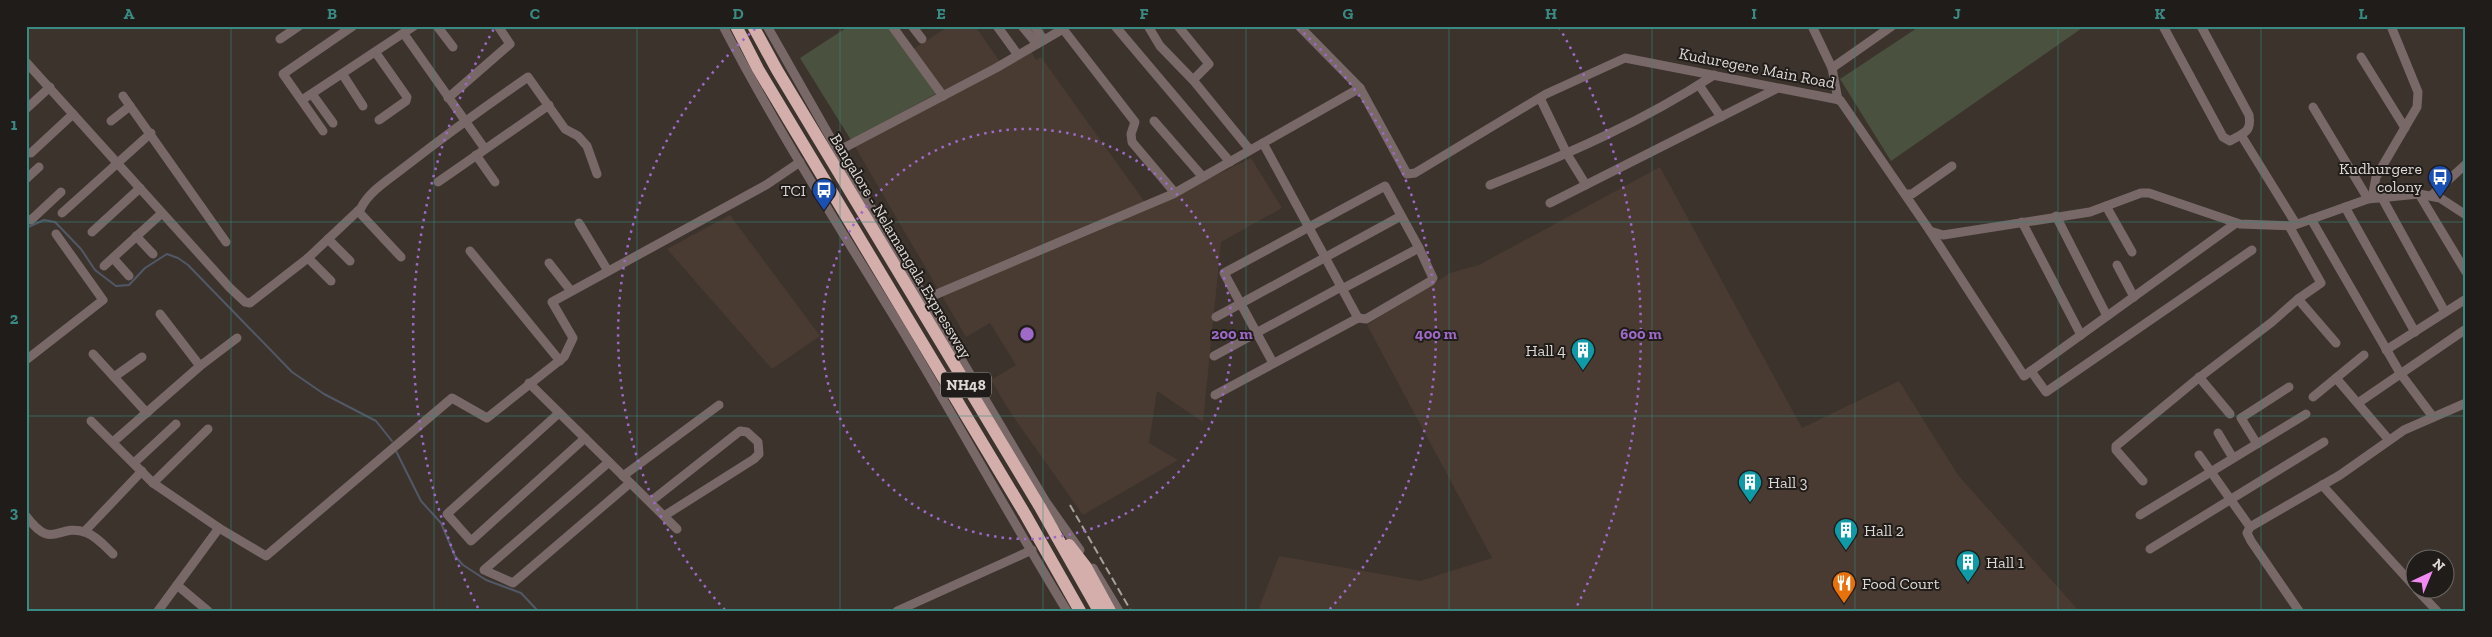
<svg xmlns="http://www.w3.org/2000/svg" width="2492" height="637" font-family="'Zilla Slab',serif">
  <rect width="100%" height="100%" fill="#3c332d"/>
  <g fill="#493b31">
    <path d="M949,26H975L1003,66L1031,51L1036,60L1041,57L1149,208L1251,158L1282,208L1221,242L1203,422L1157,391L1149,443L1178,460L1083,515L1010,412L991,380L1016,365L990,323L966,337L851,140L907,53Z"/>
    <path d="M1660,167L1802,428L1899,381L1958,475L2079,611H1258L1279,556L1420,581L1492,558L1367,325L1450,273L1479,265Z"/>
    <path d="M730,215L820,336L772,369L667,249Z"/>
  </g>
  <g fill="#4a513e">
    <path d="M849,26H887L937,93L851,140L800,58Z"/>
    <path d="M1920,26H2085L1891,161L1840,79Z"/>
  </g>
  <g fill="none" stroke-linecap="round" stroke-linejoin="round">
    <g stroke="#515866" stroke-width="2">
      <path d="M26,228L44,220L55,222L81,249L95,270L116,286L129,285L145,268L167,254L178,258L188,265L292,372L324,394L376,421L392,441"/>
      <path d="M396,451L421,501L441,523L455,556L463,565L486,580L521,593L538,611"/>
    </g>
    <g stroke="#786867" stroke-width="9">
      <path d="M437,26L453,47"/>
      <path d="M723,26C778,132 842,231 904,333C959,425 1011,519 1067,611"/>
      <path d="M767,26L846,165L1046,502L1080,550"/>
      <path d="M892,26L943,96"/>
      <path d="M912,26L922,39"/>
      <path d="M997,26L1018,55"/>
      <path d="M1022,26L1037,44"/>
      <path d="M1034,26L1044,40"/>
      <path d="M1115,26L1230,162"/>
      <path d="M1148,26L1160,46L1193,80L1250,150"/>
      <path d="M1178,26L1209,64L1193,80"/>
      <path d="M1299,26L1360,88L1407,174L1415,173L1546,94L1625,58L1840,100L1930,231L1943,235L2090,212L2141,193H2149L2240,224L2292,226L2368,199L2419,194L2440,198L2466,215"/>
      <path d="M1812,26L1832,68L1838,100"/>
      <path d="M2163,26L2223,137L2230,141C2243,133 2252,133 2249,115L2201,26"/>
      <path d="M1063,29L1135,122L1131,134L1132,142L1175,193"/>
      <path d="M404,34L485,149"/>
      <path d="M280,39L299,26"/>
      <path d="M376,53L407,97L406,101L379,120"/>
      <path d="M2361,57L2405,128"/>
      <path d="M26,62L230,288L245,302L250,303L308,258L361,208C369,191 391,178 406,166C446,135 486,106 528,77L565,129L578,136L587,146L597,174"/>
      <path d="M1832,68L1892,26"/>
      <path d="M343,75L363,106"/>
      <path d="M1699,85L1721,117"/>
      <path d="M312,94L333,123"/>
      <path d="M123,96L226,242"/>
      <path d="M448,98L510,44L498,26"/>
      <path d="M1540,98L1567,154L1586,185"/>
      <path d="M302,100L414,26"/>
      <path d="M2313,107L2368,199"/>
      <path d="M26,109L50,87"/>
      <path d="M111,121L130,106"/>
      <path d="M1154,121L1202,176"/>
      <path d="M323,131L283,74L353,26"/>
      <path d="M2241,135L2296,224"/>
      <path d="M838,151L996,68L1063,29L1061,26"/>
      <path d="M31,153L73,114"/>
      <path d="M476,155L495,182"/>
      <path d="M26,179L39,167"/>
      <path d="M438,182L549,105"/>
      <path d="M1490,185C1568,154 1644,121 1714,75"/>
      <path d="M1905,194H1912L1952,166"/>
      <path d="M2419,194L2466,272"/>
      <path d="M2432,195L2466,164"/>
      <path d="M2381,196L2445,312"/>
      <path d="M2372,198L2376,177L2417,107L2418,92L2391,26"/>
      <path d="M1550,203L1776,89"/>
      <path d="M2106,206L2132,252"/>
      <path d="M2345,207L2415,332"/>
      <path d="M358,211L401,257"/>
      <path d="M62,213L151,133"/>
      <path d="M2056,216L2107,316"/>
      <path d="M26,219L31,220L61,192"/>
      <path d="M2311,219L2400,373L2433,417"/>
      <path d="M2022,222L2081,335"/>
      <path d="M579,223L608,271"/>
      <path d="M1930,231L2024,376L2236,223"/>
      <path d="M92,232L140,188"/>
      <path d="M136,236L153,254"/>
      <path d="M328,239L350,261"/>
      <path d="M470,251L560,361"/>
      <path d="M113,258L129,276"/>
      <path d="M308,258L331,281"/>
      <path d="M549,263L571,291"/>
      <path d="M2117,265L2134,297"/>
      <path d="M104,266L162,213"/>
      <path d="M925,299L1173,194L1360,88"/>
      <path d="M2298,299L2336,343"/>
      <path d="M160,314L200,366"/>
      <path d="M1216,317L1401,216"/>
      <path d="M1358,318L1366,319L1431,281L1433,278L1419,248"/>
      <path d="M2386,350L2466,299"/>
      <path d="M93,354L147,413"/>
      <path d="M1214,356L1341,287"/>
      <path d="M26,360L103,300L56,234"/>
      <path d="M1273,363L1224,273L1385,186L1419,248L1342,289"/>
      <path d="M2031,371L2046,392L2252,250"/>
      <path d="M114,377L142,357"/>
      <path d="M2199,377L2230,414"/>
      <path d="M2336,378L2389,440"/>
      <path d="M529,383L677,529"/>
      <path d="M1215,395L1358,318L1263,143"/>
      <path d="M2313,397L2364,355"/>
      <path d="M2358,403L2466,329"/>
      <path d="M559,413L447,514L471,541L585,438"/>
      <path d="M91,421L153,483L219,528"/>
      <path d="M2218,433L2233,458"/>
      <path d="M113,442L200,366L237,338"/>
      <path d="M2257,444L2241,418L2289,387"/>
      <path d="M2199,455L2250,527"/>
      <path d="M609,462L484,570L513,583L630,483"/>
      <path d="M134,463L176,424"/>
      <path d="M623,476L719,405"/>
      <path d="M2143,481L2116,450V446L2196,380L2272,322L2298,299L2321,283L2289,226"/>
      <path d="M153,483L208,429"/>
      <path d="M2322,485L2414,586"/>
      <path d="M650,502L740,431L747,432L758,442L759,454L754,459L664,516"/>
      <path d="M2140,515L2306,414"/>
      <path d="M26,516C53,552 57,523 85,532C96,536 105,546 113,554"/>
      <path d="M84,532L142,471"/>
      <path d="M2150,549L2324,442"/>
      <path d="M1093,568L1119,611"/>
      <path d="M177,585L208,611"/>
      <path d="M2417,590L2437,611"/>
      <path d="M158,611L219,528L266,556L452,398L487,418L564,357L573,338L552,302L766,185L800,162"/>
      <path d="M897,611L1032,550"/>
      <path d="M2299,611L2251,541L2247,533L2250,527L2340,475L2404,430L2466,403"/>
    </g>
    <g stroke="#d4aeab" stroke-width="12">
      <path d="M736,26L758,69L1025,514L1080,611"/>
      <path d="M753,26L777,70L1040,507L1099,611"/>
      <path d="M1069,545L1086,567L1110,611"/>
    </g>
    <path stroke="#a7a09c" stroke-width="2" stroke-dasharray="8 4" stroke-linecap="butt" d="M1070,505L1131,611"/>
  </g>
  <path fill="none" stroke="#388a83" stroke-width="1" stroke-opacity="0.55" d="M231,26V611M434,26V611M637,26V611M840,26V611M1043,26V611M1246,26V611M1449,26V611M1652,26V611M1855,26V611M2058,26V611M2261,26V611M26,222H2466M26,416H2466"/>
  <g fill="none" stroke="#9e69c7" stroke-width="2.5" stroke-dasharray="2.5 5">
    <circle cx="1027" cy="334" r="205"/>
    <path d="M725 610A409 409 0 0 1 756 28M1298 28A409 409 0 0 1 1329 610"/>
    <path d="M478 608A614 614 0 0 1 495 27M1559 27A614 614 0 0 1 1576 608"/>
  </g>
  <defs>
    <g id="bus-pin" transform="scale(1.25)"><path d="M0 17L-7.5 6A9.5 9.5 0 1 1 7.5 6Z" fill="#1a4fb4" stroke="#201c19"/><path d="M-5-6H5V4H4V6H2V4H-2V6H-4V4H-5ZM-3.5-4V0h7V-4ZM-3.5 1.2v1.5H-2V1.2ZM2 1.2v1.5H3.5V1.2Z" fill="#fff"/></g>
    <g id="building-pin" transform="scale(1.25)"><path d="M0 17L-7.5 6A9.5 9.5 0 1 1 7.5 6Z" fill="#0f9aa8" stroke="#201c19"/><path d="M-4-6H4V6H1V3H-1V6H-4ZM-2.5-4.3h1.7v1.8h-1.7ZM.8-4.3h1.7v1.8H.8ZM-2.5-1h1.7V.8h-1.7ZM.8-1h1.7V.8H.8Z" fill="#fff"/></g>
    <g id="restaurant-pin" transform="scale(1.25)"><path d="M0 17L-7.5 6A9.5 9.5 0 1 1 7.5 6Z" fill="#e8710a" stroke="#201c19"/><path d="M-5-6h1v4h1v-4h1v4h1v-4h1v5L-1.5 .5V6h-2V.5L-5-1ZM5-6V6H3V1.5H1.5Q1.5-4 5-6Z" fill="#fff"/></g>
  </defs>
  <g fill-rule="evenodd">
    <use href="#bus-pin" x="2440" y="177"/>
    <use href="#bus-pin" x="824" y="190"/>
    <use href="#building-pin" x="1583" y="350"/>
    <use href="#building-pin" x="1750" y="482"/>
    <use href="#building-pin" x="1846" y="530"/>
    <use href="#building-pin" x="1968" y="562"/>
    <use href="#restaurant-pin" x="1844" y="583"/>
  </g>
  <g text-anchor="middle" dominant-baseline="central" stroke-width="4" stroke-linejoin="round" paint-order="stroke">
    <rect fill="#201c19" stroke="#a5a09d" stroke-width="1" x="941" y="372.5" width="50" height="25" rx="4"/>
    <g font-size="15" font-weight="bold" fill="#ded9d5">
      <text x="966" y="385">NH48</text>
    </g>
    <g font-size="16" fill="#ded9d5" stroke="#201c19">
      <text transform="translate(1757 68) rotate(11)">Kuduregere Main Road</text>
      <text transform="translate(901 246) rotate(59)">Bangalore - Nelamangala Expressway</text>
    </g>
    <g font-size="16" fill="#ded9d5" stroke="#201c19" text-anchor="start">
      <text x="2422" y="168" text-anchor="end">Kudhurgere<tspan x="2422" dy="18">colony</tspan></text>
      <text x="806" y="190" text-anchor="end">TCI</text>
      <text x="1566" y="350" text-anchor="end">Hall 4</text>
      <text x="1768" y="482">Hall 3</text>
      <text x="1864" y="530">Hall 2</text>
      <text x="1986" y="562">Hall 1</text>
      <text x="1862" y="583">Food Court</text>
    </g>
  </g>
  <circle cx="1027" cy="334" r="8" fill="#9e69c7" stroke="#201c19" stroke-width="2.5"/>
  <g font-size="15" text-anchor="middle" font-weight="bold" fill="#9e69c7" stroke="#201c19" stroke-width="4" stroke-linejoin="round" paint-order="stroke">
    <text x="1232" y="339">200 m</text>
    <text x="1436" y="339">400 m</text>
    <text x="1641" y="339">600 m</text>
  </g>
  <rect width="2492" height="637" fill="none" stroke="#201c19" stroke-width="55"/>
  <g transform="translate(2430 574) rotate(44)"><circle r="24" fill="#201c19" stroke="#6c6864"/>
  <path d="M0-4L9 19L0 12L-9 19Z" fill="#f28af3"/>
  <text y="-8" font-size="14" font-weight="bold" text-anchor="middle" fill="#ded9d5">N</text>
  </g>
  <rect x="28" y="28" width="2436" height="582" fill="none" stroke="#388a83" stroke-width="2"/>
  <g font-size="16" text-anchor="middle" font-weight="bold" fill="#388a83">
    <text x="129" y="19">A</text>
    <text x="332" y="19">B</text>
    <text x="535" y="19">C</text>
    <text x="738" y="19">D</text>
    <text x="941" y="19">E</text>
    <text x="1144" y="19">F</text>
    <text x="1348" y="19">G</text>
    <text x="1551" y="19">H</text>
    <text x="1754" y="19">I</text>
    <text x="1957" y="19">J</text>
    <text x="2160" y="19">K</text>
    <text x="2363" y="19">L</text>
    <text x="14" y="130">1</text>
    <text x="14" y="324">2</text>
    <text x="14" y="518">3</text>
  </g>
</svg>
